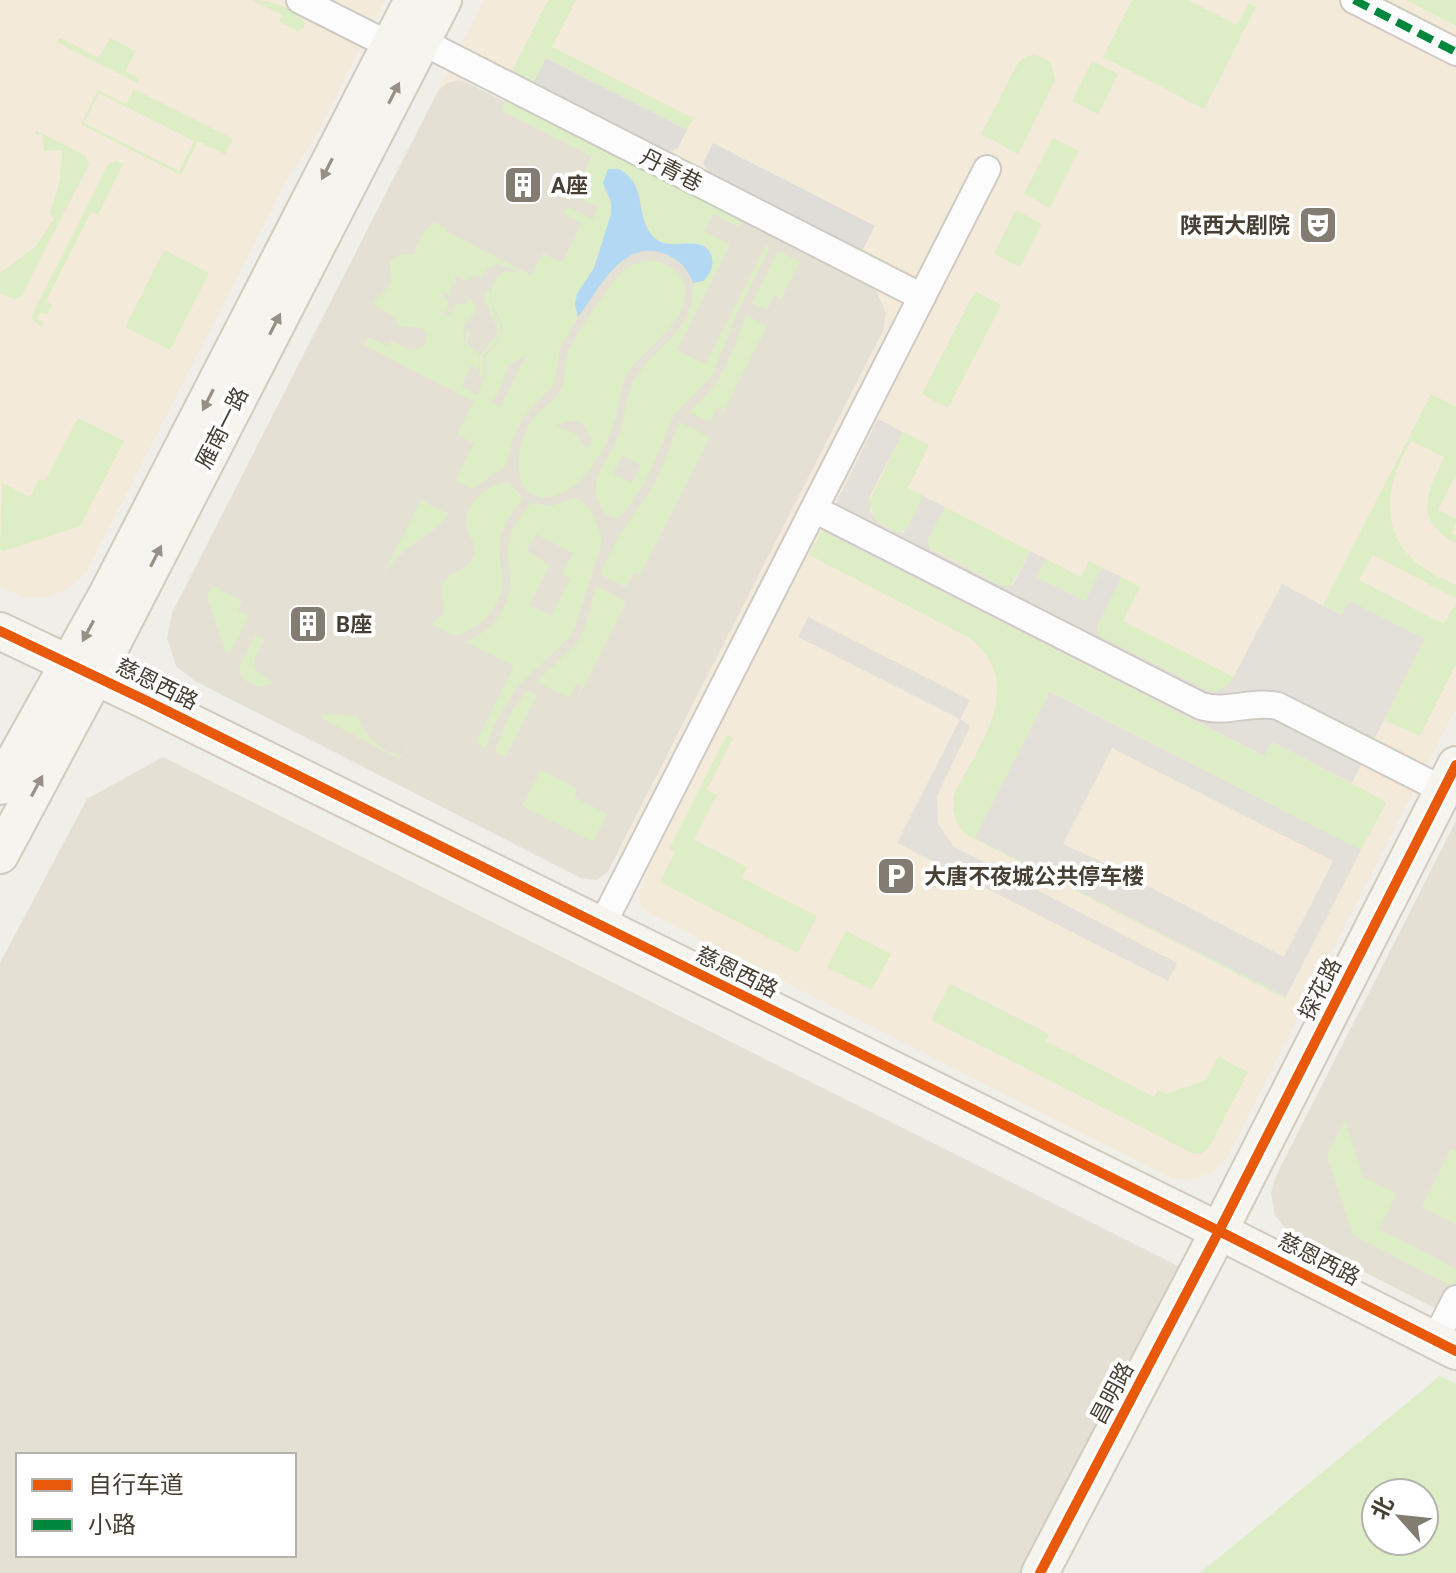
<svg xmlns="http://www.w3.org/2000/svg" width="1456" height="1573" font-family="Roboto,'Noto Sans SC',sans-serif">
  <rect width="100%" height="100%" fill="#f0eee8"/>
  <g fill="#e5e0d4" fill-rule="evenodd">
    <path d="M460,79L869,285L877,292L886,313L884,329L607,873L596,880L581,878L195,681L176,666L167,638L172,613L438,91L444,84Z"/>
    <path d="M163,757L1178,1266L1022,1573H0V963L87,799ZM18,1455H294V1555H18Z"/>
    <path d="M1456,821V1319L1290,1234L1275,1215L1271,1193L1275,1178Z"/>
  </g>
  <g fill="#f4ead9">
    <path d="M0,0H385L313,141L289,175L88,569L69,589L44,598L23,597L0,587Z"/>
    <path d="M484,0H1456V708L1227,1157L1214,1172L1191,1180L1170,1178L651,914L642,907L638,894L648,870L617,854L884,329L886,313L879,294L869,285L468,81L451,80L438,91Z"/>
  </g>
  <g fill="#e3dfd9" fill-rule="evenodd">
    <path d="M878,419L903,432L870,496V511L878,523L897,532H904L923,496L945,507L928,540L930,549L1004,587L1013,585L1030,551L1046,559L1037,577L1085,601L1102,568L1122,577L1097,626L1099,635L1205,689L1216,691L1231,682L1282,584L1341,615L1349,600L1425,639L1352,783L1272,742L1265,756L822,531Z"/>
    <path d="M808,617L970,700L960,719L969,725V729L937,796L938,824L953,846L1177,963L1168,981L897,843L960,719L798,637Z"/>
    <path d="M1049,691L1361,850L1286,997L974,838ZM1112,748L1333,861L1284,957L1096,859L1063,844Z"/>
  </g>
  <g fill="#ddedc5" fill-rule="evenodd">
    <path d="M252,0C270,0 295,8 305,23L304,28L298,31L279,22L282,15Z"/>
    <path d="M548,0H576L552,47L693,118L687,130L547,58L533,84L511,73Z"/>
    <path d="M1132,0H1188L1237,25L1249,3L1256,7L1204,109L1103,57Z"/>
    <path d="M1406,0H1456V26Z"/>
    <path d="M60,38L99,58L110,38L136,51L125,71L139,78L137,83L57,42Z"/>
    <path d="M1036,55L1051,62L1055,80L1018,154L981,134L1018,63L1027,56Z"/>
    <path d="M1092,61L1118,74L1098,114L1072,101Z"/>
    <path d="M134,89L233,139L225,154L198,141L181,175L81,124L98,90L126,104ZM99,93L194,141L179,171L84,123Z"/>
    <path d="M506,100L742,221L739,227L713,214L704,231L730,244L677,350L706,364L766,245L770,247L737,313L712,376L674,415L647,478L626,511L617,518C607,517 603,513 599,503C588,476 610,460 619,435C626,416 625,393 637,376C660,341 695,332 693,283L703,281L712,265L702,246C689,242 676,248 664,244C639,235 644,201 635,181L604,189C607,194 611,200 612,206C613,220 600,253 594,266C586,285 570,295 578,317L560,348L554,384L521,420L512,441L506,465L473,489L455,480L474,443L457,435L474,401L364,345L368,337L387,346L391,341L413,351L425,346L427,335L422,328L398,326L396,318L373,304C377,296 388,291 391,282C393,275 389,267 390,260L402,254L414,255L423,233L434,222L446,228L445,231L531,275L543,253L562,263L582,223L563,213L567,206L593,219L598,207L573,194L592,156L501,110ZM498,264L518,271L502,272C480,299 496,304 503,328L498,342L486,355V374L477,395L462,387L470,367L474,366V370L480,367L479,378L484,375V355C488,349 494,346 498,340C508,325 487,309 490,290L487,289L484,299L497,328V334L480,355L468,344L470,334L467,327L465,349L463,326L475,313V305L470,298L464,304L455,303V309L446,317L443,315L449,304L441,291L450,296L452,282L466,290L456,283L455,275L466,281L473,276L481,277L486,269ZM526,356L501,407L491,402L499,392L509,364ZM623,455L641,465L632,483L613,474Z"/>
    <path d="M35,130L86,156L89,164L21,297L14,299L0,293V273L35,247L55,218L49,214C58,193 62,173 62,150L44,151L42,134L36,135Z"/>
    <path d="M1053,138L1079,151L1050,208L1024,194Z"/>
    <path d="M116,161L123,164L98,215L91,212L46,301L52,305L47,315L40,312L37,318L44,323L42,327L33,321L32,315L109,163Z"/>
    <path d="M1016,210L1042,224L1020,267L994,254Z"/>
    <path d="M164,250L209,273L170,350L125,327Z"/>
    <path d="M778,251L800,262L773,314L780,298L774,295L767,310L752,303Z"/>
    <path d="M649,261C661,261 673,265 680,276C704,314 640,349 626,376C619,389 619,404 615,418C608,445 588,483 560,494C512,512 512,452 529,425C537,411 554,404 561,389C567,378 564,365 568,354C572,339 614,277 626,269C633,264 640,262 649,261ZM571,420L583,424L592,440L590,445L583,447L577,434L555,426Z"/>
    <path d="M975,291L1001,305L948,408L922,394Z"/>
    <path d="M746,315L767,326L716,426L723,410L718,407L710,422L689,412C726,380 729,358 746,315Z"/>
    <path d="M1431,394L1456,407V474L1438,510L1456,519L1452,534L1456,536V543C1412,520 1428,492 1444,457L1411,441C1387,480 1377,530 1418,564C1429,573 1443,579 1456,585V598L1373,555L1359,580L1444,624L1456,602V664L1420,736L1384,720L1425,639L1350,601L1342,615L1323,605Z"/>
    <path d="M78,418L124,441L80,526L4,551L0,549L2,483L30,497L39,479L45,481Z"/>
    <path d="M680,422L710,437L632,590L639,575L634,572L626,587L600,574L616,541L655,483Z"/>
    <path d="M903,432L929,445L908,488L923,496L907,529L898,533L874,519L869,502Z"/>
    <path d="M509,482L523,498C514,509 505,521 501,535C497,550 501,563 502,578C503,608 481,627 455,636L432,624L444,613C444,605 441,596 442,588C446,570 467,573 473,558C480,545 466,535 466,522C466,502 490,483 509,482Z"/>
    <path d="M575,498C592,502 598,527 602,542L575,627L569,638L517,687L494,725L486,748L476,742L514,666L466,642C495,629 513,605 510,572C509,561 506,551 509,541C512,526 522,514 531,503L551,506ZM536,534L573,553L562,574L570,579L551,616L529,605L549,565L527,551Z"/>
    <path d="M421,500L448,514C438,530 425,535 412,545C400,553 392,564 383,574Z"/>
    <path d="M945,507L1030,551L1011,586L1003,587L929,547L928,540Z"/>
    <path d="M822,531L1264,756L1272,742L1383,800L1386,803L1361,850L1050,691L975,838L1286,997V999L965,834C954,821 951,809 955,792C981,742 1028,683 968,637L809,555Z"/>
    <path d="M1046,559L1081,577L1089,561L1102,568L1085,601L1036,577Z"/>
    <path d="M1122,577L1140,587L1123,621L1234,677C1228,688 1219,693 1207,690L1099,636L1097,626Z"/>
    <path d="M213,585L242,601L238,611L249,616L230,653L225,651L207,596Z"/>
    <path d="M596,586L626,602L576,702L582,686L577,683L569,698L536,682L578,642L585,627Z"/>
    <path d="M266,613L256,635L264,639C251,665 248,669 275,683L259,687L244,680L239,668Z"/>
    <path d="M527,690L537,695L505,757L495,752L496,748L510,714Z"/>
    <path d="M324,714L357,716C366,738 381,752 403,756L406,750L404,732L407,752L403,757H396L321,718Z"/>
    <path d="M727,735L733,738L707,790L717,795L694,840L747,867L742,878L817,916L798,953L660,882L675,852L669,849Z"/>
    <path d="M541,770L577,789L574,797L607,814L593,842L522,806Z"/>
    <path d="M846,931L891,954L872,990L827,967Z"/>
    <path d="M950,984L1049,1034L1046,1041L1154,1097L1158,1090L1166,1094L1206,1080L1218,1057L1248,1072L1209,1148L1201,1154L1192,1153L931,1020Z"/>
    <path d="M1345,1120L1363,1177L1397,1194L1379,1229L1456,1269V1279L1452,1286L1353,1235L1327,1155Z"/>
    <path d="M1451,1149L1456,1152V1224L1422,1207Z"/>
    <path d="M1440,1376L1456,1384V1573H1200ZM1376,1493H1424V1541H1376Z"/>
  </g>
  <g fill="#dfddd8">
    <path d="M546,58L687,130L678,148L670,152L665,151L533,84Z"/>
    <path d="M713,143L875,226L862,251L709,173L703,164Z"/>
  </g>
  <path fill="#b3d8f3" d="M608,169H619C649,184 633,220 656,239C672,253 705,231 712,258C714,268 709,275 703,281L693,283C689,270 680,261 668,255C623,235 600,289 578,317L575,304L577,294L594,268L611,214V202L603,183Z"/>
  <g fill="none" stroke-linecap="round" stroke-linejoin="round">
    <g stroke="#cecbc5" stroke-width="30">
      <g id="street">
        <path d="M300,0L391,46"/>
        <path d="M1354,0L1456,52"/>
        <path d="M421,41L922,297"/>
        <path d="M814,509L1201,706C1227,714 1252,700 1278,706L1443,790"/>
        <path d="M601,927L987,169"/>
        <path d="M1435,1340L1456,1299"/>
      </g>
    </g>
    <g stroke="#d0cbbe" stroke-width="40">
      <g id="secondary">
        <path d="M0,631L147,701L1219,1231L1456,1351"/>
        <path d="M0,786L108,593L413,0"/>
        <path d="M0,855L95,677L443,0"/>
        <path d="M1040,1573L1219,1231L1456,765"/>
      </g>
    </g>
    <use href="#street" stroke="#fdfcfc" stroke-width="26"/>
    <use href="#secondary" stroke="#f6f4ee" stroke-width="36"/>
    <path stroke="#00873e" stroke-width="8" stroke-dasharray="16 8" stroke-linecap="butt" d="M1354,0L1456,52"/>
    <g stroke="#fff" stroke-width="15">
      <g id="cycleway">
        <path d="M0,631L147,701L1219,1231L1456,1351"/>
        <path d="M1040,1573L1219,1231L1456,765"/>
      </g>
    </g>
    <use href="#cycleway" stroke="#e8590c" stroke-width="10"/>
  </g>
  <defs><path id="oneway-solid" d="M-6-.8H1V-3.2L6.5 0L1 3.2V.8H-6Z" transform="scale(2)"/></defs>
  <g fill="#969087">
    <use href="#oneway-solid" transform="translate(394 93) rotate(-63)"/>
    <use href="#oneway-solid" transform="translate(327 169) rotate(117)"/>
    <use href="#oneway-solid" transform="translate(275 324) rotate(-63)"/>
    <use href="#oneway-solid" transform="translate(208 400) rotate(117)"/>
    <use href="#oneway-solid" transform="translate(156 556) rotate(-63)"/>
    <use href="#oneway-solid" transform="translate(88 631) rotate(118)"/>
    <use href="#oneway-solid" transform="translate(37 786) rotate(-62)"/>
  </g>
  <defs>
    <g id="building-square" transform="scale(2)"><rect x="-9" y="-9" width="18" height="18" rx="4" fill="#827c72" stroke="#fff"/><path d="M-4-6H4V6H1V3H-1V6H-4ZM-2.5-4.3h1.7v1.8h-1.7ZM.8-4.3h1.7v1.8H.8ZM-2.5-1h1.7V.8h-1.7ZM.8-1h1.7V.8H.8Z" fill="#fff"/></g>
    <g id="theatre-square" transform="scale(2)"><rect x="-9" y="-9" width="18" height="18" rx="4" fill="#827c72" stroke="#fff"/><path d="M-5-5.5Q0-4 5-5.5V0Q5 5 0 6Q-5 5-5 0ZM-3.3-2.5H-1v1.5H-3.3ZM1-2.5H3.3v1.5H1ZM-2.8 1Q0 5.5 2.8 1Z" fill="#fff"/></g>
    <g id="parking-square" transform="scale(2)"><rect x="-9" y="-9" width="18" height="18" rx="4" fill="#827c72" stroke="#fff"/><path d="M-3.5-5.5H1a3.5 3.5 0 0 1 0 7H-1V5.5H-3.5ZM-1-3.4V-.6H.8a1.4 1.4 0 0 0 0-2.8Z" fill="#fff"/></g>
  </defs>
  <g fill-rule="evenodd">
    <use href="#building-square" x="523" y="185"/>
    <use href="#theatre-square" x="1318" y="225"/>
    <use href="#building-square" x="308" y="624"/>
    <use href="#parking-square" x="896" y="876"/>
  </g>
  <g text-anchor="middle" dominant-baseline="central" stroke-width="8" stroke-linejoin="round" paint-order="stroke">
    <g font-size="22" fill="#473f33" stroke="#fff">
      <text transform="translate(671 170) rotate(27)">丹青巷</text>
      <text transform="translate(222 428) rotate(-63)">雁南一路</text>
      <text transform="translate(157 684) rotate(26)">慈恩西路</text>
      <text transform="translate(737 972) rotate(26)">慈恩西路</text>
      <text transform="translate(1320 989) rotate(-63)">探花路</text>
      <text transform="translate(1319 1259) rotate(27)">慈恩西路</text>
      <text transform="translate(1112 1393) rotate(-62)">昌明路</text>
    </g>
    <g font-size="22" font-weight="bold" fill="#473f33" stroke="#fff" text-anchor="start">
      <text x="551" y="185">A座</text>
      <text x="1290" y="225" text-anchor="end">陕西大剧院</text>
      <text x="336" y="624">B座</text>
      <text x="924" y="876">大唐不夜城公共停车楼</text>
    </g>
  </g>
  <rect x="16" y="1453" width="280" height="104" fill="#ffffff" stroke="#b5b2ad" stroke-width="2"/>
  <rect x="32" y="1479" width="40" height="12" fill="#e8590c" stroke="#b5b2ad" stroke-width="2"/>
  <text x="88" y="1493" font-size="24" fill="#473f33">自行车道</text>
  <rect x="32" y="1519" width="40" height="12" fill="#00873e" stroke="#b5b2ad" stroke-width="2"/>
  <text x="88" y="1533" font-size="24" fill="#473f33">小路</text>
  <g transform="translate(1400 1517) rotate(297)"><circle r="38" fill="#ffffff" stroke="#b5b2ad" stroke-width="2"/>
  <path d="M0-6L14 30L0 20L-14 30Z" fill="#827c72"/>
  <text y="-12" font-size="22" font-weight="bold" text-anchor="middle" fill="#473f33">北</text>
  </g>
</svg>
